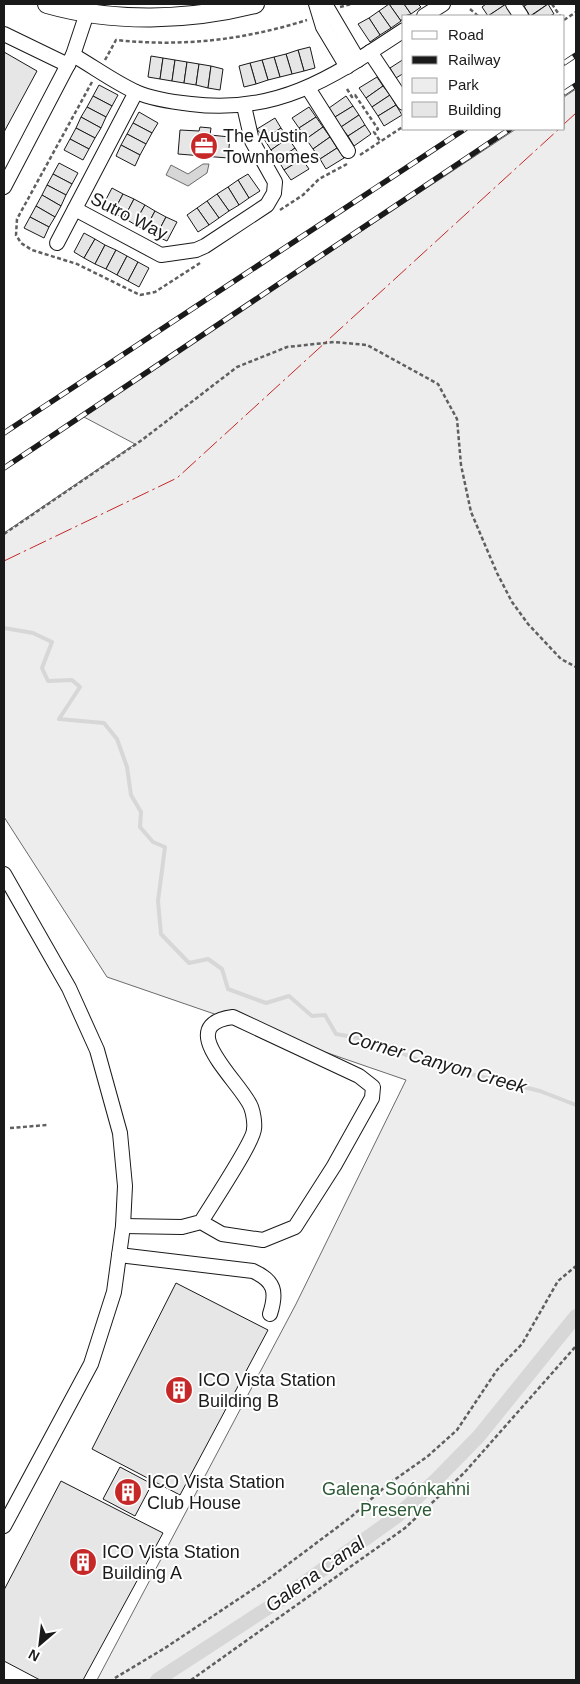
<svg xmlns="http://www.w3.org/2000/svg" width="580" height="1684" font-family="Helvetica,sans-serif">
  <rect width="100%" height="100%" fill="#fff"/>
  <path fill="#ededed" stroke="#6a6a6a" d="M576,89V1680H97L296,1304L406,1080L107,977L4,817V533L135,444L82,416L516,129H564V97Z"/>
  <path fill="#d7d7d7" stroke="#6a6a6a" d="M203,164H209L207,173L188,186L166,175L171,165L188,174Z"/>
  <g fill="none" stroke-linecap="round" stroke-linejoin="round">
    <path stroke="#d7d7d7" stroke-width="4" d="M4,628L33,633L52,642L42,668L48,681L72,680L80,687L59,719L104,723L117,739L127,767L131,795L141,812L140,827L153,842L165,847L158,901L161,934L189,963L208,959L222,969L228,989L266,1003L289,996L312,1016L325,1015L336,1034L381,1042L401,1053L430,1064L540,1091L576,1105"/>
    <path stroke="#d7d7d7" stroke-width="14" d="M157,1680L280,1600L396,1517L436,1480L479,1436L576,1316"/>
  </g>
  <g fill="#e6e6e6" stroke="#1a1a1a">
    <path d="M389,4H404L411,14L404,16L401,21Z"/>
    <path d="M389,4L401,21L391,28L379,11Z"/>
    <path d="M404,4H418L421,7L411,14Z"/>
    <path d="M486,4H506L488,16L482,7Z"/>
    <path d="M506,4L512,14L509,16H488Z"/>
    <path d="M528,4H548L530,16L524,6Z"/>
    <path d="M548,4L554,14L550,16H531Z"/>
    <path d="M379,11L391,28L380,35L369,18Z"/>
    <path d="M369,18L380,35L370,42L358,24Z"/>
    <path d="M310,47L315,68L304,71L298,50Z"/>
    <path d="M298,50L304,71L292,74L286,54Z"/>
    <path d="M4,52L37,71L4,132Z"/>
    <path d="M286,54L292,74L280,77L274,57Z"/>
    <path d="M151,56L163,58L160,79L148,77Z"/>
    <path d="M274,57L280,77L268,80L262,60Z"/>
    <path d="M163,58L175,60L172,81L160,79Z"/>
    <path d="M404,59V73L396,78L390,68Z"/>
    <path d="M175,60L187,62L184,83L172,81Z"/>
    <path d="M262,60L268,80L256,84L250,63Z"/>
    <path d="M187,62L199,64L196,85L184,83Z"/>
    <path d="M250,63L256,84L244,87L239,66Z"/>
    <path d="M199,64L211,66L208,88L196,85Z"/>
    <path d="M211,66L223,69L220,90L208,88Z"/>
    <path d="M377,77L383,86L366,98L359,88Z"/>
    <path d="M99,85L118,95L112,106L93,96Z"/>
    <path d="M383,86L390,95L372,107L366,98Z"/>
    <path d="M390,95L396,105L378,116L372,107Z"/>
    <path d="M93,96L112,106L106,117L87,107Z"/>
    <path d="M346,96L353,106L335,117L329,108Z"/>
    <path d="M396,105L402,115L384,126L378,116Z"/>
    <path d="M353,106L359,115L341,127L335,117Z"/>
    <path d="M87,107L106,117L101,128L81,117Z"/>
    <path d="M309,107L316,117L299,128L292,118Z"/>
    <path d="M139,112L158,123L152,133L133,123Z"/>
    <path d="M359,115L365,125L348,136L341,127Z"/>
    <path d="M81,117L101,128L95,138L76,128Z"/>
    <path d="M316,117L323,127L306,139L299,128Z"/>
    <path d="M275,118L281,128L264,139L257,129Z"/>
    <path d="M133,123L152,133L146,144L127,134Z"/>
    <path d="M365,125L371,134L354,146L348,136Z"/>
    <path d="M200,127L211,128L210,135L230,137L228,158L178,154L180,130L199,131Z"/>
    <path d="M323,127L330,137L313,149L306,139Z"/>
    <path d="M76,128L95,138L89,149L70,139Z"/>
    <path d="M281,128L288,138L271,150L264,139Z"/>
    <path d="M127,134L146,144L140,155L121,145Z"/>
    <path d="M330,137L337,148L320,159L313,149Z"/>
    <path d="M288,138L295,148L278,160L271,150Z"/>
    <path d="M70,139L89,149L83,160L64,150Z"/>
    <path d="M121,145L140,155L135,166L116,156Z"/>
    <path d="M295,148L302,159L284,170L278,160Z"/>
    <path d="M337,148L344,158L326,169L320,159Z"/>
    <path d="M302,159L309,169L291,180L284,170Z"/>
    <path d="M59,163L78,173L72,184L53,174Z"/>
    <path d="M53,174L72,184L66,195L47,185Z"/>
    <path d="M248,174L260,191L249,198L238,180Z"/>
    <path d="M238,180L249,198L239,205L228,187Z"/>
    <path d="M47,185L66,195L61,206L42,195Z"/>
    <path d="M228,187L239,205L229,211L217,194Z"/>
    <path d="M112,188L123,194L113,213L102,207Z"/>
    <path d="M123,194L134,199L124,218L113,213Z"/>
    <path d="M217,194L229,211L219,218L207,201Z"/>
    <path d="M42,195L61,206L55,217L36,206Z"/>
    <path d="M134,199L145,205L134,224L124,218Z"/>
    <path d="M207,201L219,218L209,225L197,208Z"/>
    <path d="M145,205L155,211L145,230L134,224Z"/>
    <path d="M36,206L55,217L49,227L30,217Z"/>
    <path d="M197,208L209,225L198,232L187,215Z"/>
    <path d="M155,211L166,217L156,236L145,230Z"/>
    <path d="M30,217L49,227L44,238L24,228Z"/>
    <path d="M166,217L177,222L167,241L156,236Z"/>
    <path d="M84,233L95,239L84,258L74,252Z"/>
    <path d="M95,239L105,245L95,264L84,258Z"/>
    <path d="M105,245L116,250L106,269L95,264Z"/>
    <path d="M116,250L127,256L117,275L106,269Z"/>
    <path d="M127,256L138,262L128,281L117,275Z"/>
    <path d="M138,262L149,268L139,287L128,281Z"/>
    <path d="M176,1283L268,1330L180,1495L92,1449Z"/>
    <path d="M120,1467L152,1484L135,1516L103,1499Z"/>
    <path d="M61,1481L163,1533L83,1680H40L4,1661V1590Z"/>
  </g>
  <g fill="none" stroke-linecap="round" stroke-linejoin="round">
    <g stroke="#1a1a1a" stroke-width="16">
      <g id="minor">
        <path d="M316,4L323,27L347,67"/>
        <path d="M325,4L358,60"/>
        <path d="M513,4L521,16"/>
        <path d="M424,16L443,4"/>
        <path d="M4,34L68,65"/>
        <path d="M370,52L404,103"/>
        <path d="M73,55C94,67 114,82 136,92C152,99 173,102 191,104C279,115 334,76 404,30"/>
        <path d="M308,88L348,151"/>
        <path d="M4,187L73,55L90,4"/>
        <path d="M75,209L161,255L196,250L205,246L267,205L274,193L275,182L252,141L244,106"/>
        <path d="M57,243L136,92"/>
        <path d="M4,874L69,988L97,1050L120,1133L125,1186L123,1226L114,1292L91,1364L4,1526"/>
        <path d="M123,1226L182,1227L201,1222L222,1234L263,1240L295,1227L334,1166L372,1098L373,1087L359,1076L233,1017C171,1025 242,1083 251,1107C253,1112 255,1123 254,1129C254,1141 210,1207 201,1222"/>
        <path d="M119,1255L253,1271C275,1281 277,1292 270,1314"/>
      </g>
    </g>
    <g stroke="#1a1a1a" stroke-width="20">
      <path id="major" d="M47,4C114,23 188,21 255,4"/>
    </g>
    <g stroke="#5f5f5f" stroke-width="2.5" stroke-dasharray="4 2.5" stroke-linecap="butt">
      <path d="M552,4L560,16"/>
      <path d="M340,7L351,4"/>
      <path d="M470,9L478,16"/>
      <path d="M564,20L576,12"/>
      <path d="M105,60L116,40C182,47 244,40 307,20"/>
      <path d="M92,82L17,219L16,235L21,243L32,250L77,264L140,295L155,292L200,263"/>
      <path d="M347,89L352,97L355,95L378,129L374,132L380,141"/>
      <path d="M360,155L404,126"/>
      <path d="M280,210L303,195L319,179L347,164"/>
      <path d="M4,534L142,440L237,367L287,347L334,342L367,345L438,384L457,419L461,465L471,512L497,573L512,602L528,624L561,659L576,667"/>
      <path d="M10,1128L47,1125"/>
      <path d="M4,1359H5"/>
      <path d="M115,1678L165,1648L267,1580L351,1517L387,1485L428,1456L457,1430L497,1370L522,1344L558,1281L576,1266"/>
      <path d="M191,1680L405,1528L464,1473L576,1346"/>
    </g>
    <use href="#minor" stroke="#fff" stroke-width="14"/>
    <use href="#major" stroke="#fff" stroke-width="18"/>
    <g stroke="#1a1a1a" stroke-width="5.5">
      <g id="rail">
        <path d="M564,63L576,55"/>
        <path d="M564,93L576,85"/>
        <path d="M4,433L465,129"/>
        <path d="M4,468L510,129"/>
      </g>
    </g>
    <use href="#rail" stroke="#fff" stroke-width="4" stroke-dasharray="11" stroke-linecap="butt"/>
    <g stroke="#c62828" stroke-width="1" stroke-dasharray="18 4 2.5 4" stroke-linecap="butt">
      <path d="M564,124L576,113"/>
      <path d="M4,561L177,478L559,129"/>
    </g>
  </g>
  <defs>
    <g id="office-disc" transform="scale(1.4375)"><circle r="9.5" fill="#c62828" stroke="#fff"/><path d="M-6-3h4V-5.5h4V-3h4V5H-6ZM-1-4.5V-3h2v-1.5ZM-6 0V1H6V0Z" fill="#fff"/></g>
    <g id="building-disc" transform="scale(1.4375)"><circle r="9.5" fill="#c62828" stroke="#fff"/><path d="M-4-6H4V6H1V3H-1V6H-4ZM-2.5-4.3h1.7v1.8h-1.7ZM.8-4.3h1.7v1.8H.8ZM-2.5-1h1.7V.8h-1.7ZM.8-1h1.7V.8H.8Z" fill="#fff"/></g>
  </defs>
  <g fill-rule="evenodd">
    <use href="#office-disc" x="204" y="146"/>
    <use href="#building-disc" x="179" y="1390"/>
    <use href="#building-disc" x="128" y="1492"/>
    <use href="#building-disc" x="83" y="1562"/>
  </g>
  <g text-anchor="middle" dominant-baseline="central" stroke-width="4" stroke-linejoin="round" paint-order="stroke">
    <g font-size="18" fill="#1a1a1a" stroke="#fff" text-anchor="start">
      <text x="223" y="136">The Austin<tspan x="223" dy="21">Townhomes</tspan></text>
      <text x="198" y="1380">ICO Vista Station<tspan x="198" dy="21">Building B</tspan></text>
      <text x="147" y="1482">ICO Vista Station<tspan x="147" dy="21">Club House</tspan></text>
      <text x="102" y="1552">ICO Vista Station<tspan x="102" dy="21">Building A</tspan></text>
    </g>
    <g font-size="18" fill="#1a1a1a" stroke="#fff">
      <text transform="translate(129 216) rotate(27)">Sutro Way</text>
    </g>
    <g font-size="18" fill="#2b5a34" stroke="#fff">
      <text x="396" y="1489">Galena Soónkahni<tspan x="396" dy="21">Preserve</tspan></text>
    </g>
    <g font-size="19" font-style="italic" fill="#1a1a1a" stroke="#fff">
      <text transform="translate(437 1062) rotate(16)">Corner Canyon Creek</text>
      <text transform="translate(315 1574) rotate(-35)">Galena Canal</text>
    </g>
  </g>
  <rect width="580" height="1684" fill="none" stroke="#1a1a1a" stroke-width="10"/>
  <rect x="402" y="15" width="162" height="115" fill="#ffffff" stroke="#a3a3a3"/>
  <rect x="412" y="31" width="25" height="8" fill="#ffffff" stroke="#a3a3a3"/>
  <text x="448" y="40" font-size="15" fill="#1a1a1a">Road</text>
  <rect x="412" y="56" width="25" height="8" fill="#1a1a1a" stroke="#a3a3a3"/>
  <text x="448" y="65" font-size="15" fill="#1a1a1a">Railway</text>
  <rect x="412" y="78" width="25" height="15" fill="#ededed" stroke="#a3a3a3"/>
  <text x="448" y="90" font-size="15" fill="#1a1a1a">Park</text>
  <rect x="412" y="102" width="25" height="15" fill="#e6e6e6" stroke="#a3a3a3"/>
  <text x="448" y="115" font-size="15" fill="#1a1a1a">Building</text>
  <g transform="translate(40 1644) rotate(208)" stroke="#ffffff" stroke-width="4" paint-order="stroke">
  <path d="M0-4L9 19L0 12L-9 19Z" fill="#1a1a1a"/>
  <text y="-8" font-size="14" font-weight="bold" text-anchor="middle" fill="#1a1a1a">N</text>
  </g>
</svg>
